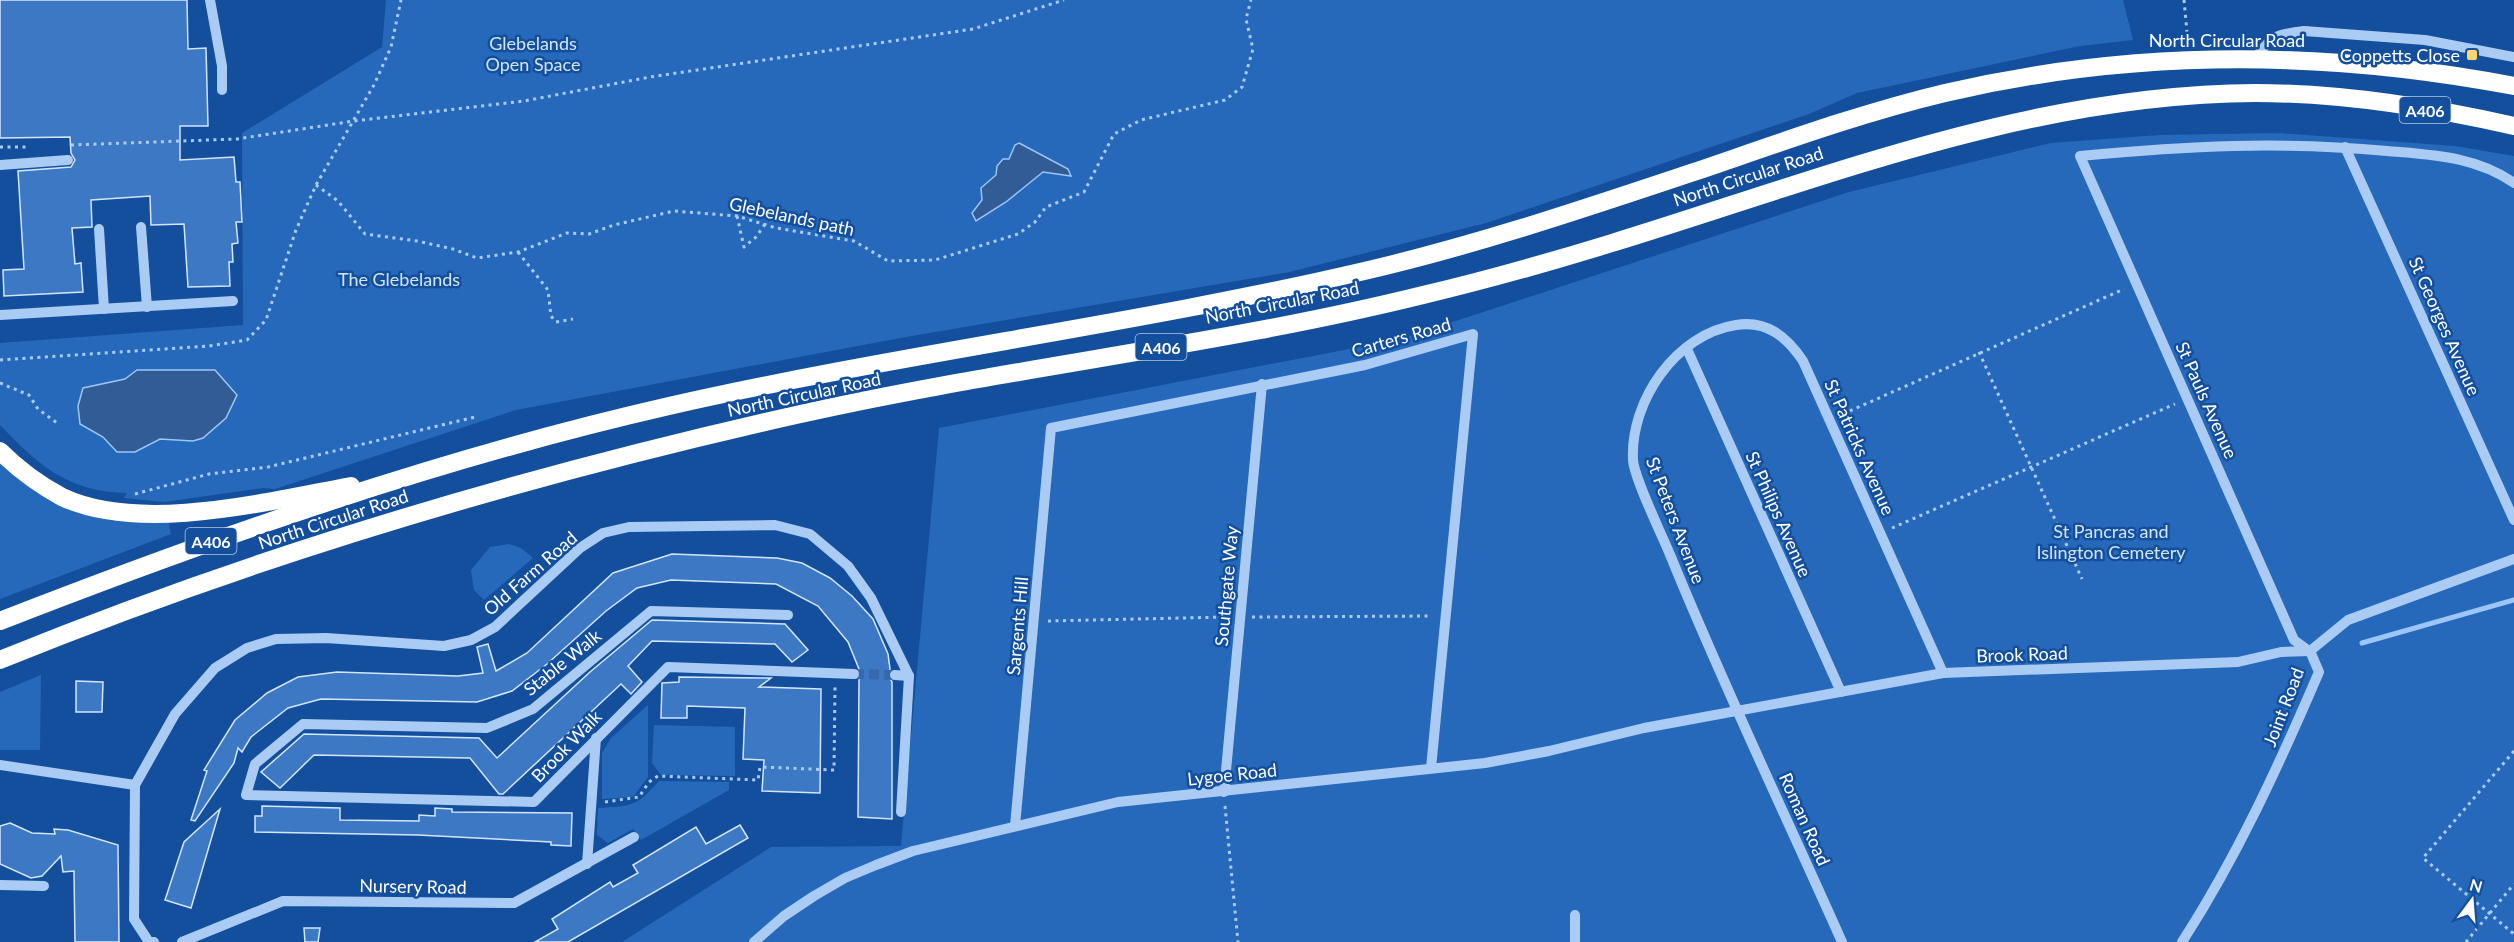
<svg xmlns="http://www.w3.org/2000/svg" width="2514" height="942" font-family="Lato,sans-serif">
  <rect width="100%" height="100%" fill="#134f9d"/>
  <g fill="#2669bb" fill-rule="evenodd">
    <path d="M386,0H2123L2133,40L2080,46L1857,93L1809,114L1486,223L1289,272L906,337L516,410L275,489L263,488L164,502L124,498L127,493C68,492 38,465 0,425V343L243,325L242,133L382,47ZM137,370L193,441L160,439L135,452H118L103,437L80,424L84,388L125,379Z"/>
    <path d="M2278,133L2455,146L2514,156V942H622L771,847L901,846L939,428L1401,339L1849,192L2051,143L2159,135Z"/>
    <path d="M0,460L32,487L168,520L171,534L0,599Z"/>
    <path d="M509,544L521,548L533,558L484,600L474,590L471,570L490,547Z"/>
    <path d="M41,675L40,750H0V692Z"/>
    <path d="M648,705V777L633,797L602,799V753L611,738Z"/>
    <path d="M654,725L735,727V776L661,775L652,763Z"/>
    <path d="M659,781L729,782V790L641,840L633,829L608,843L597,835L598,808C632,806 636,807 659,781Z"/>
  </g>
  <g fill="#315c95" stroke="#9cc6f7" stroke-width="1.5">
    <path d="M1019,143L1068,169L1071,176L1043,172L1006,202L976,221L972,213L982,200L981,188L996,175L997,166L1003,159H1009L1015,145Z"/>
    <path d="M137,370H215L237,395L226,418L203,438L193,441L160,439L135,452H117L103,437L80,424L78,406L83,388L125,379Z"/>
  </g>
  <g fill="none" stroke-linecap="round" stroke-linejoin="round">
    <path stroke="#9cc6f7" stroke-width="5" d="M2362,643L2514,600"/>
  </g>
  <g fill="#3d78c4" stroke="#d2e6fd" stroke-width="1.5">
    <path d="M0,0H187L188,49L206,48L208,126H180V160L234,157L236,182H240L242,222H236L238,243L232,244L233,262H229L230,286L188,287L184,224L151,225L150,196L91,200L92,227L72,228L75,264L81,263L83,292L4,296L3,270L24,269L18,171L71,167L75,160L71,153L70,137L0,138Z"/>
    <path d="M672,554L777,558L802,563L830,578L852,596L873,619L888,654L890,669L888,675L892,682V819L858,817L859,680L861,674L848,642L818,606L776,584L671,580L637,588L606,611L547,664L512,691L477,702L321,699L288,708L251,737L242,752L238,748L234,763L195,821L191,820L207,771L204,770L235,720L267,693L298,677L337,672L458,676L483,673L477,647L488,644L496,671L527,653L613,573Z"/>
    <path d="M652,620L785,624L808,650L792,662L775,644L652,641L628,666L642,682L631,694L621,684L503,794H499L470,758L314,755L280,788L261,772L304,734L479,738L497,758L590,672Z"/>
    <path d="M679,677L771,678L759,687L821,689L820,793L762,791L764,760L743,759L745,708L687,706V718H661L662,683L679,682Z"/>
    <path d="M76,681L103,682L102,712H76Z"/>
    <path d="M262,806L340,808V820L419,821V815L435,816V808L452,809V812L572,813L571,846L551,845V842L418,835L255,832V816H262Z"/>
    <path d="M220,809L191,908L165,900L184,842Z"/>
    <path d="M10,823L32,833L55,834L54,829L68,830L118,845L119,942H75L74,871L63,872L61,856L42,876L31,878L0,864V826Z"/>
    <path d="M740,825L748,838L568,942H535L558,929L552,919L610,882L613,887L638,873L633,865L696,827L706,844Z"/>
    <path d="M304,928H320L318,942H305Z"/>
  </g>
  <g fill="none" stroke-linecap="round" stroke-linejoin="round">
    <path stroke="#3669ac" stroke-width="10" stroke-dasharray="10 5" stroke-linecap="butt" d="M854,674L895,675"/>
    <g stroke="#aacbf4" stroke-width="3" stroke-dasharray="3 4.5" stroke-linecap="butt">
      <path d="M2184,0L2188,43"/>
      <path d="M71,145L237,139L354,121L524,101L650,77L973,29L1064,0"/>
      <path d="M0,147H28"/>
      <path d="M316,185L338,201L365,234L417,241L453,249L477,258L518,252L567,233L589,234L614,225L674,211L737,216L776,228L854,241L888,261L935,260L1018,234L1035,222L1046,207L1084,192L1114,134L1141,120L1225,100L1242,87L1253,49L1246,19L1251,0"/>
      <path d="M737,216L744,247L756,237L765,224"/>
      <path d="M518,252L548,290L551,316L556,322L573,319"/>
      <path d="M1979,352L2082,579"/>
      <path d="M0,360L209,346L247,340L266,320L296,230L316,185L374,85L391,47L401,0"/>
      <path d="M0,383L29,395L38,409L57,423"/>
      <path d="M1843,414L2124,289"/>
      <path d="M135,494L209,474L268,467L475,417"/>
      <path d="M1892,528L2175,404"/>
      <path d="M1252,617L1432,616"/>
      <path d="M1048,621L1228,617"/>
      <path d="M2514,751L2423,858L2514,934"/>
      <path d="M605,802L639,797L649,782L658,776L758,780L760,767L834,770L835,686"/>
      <path d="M1225,806L1238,942"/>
      <path d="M2466,942L2514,884"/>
    </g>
    <g stroke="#aacbf4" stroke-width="10">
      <path d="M210,0L222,66V90"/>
      <path d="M2256,58C2270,36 2278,34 2304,31L2425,40L2514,57"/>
      <path d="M2345,147L2514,520"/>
      <path d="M0,165L68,160"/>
      <path d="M141,227L147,307"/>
      <path d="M99,229L104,309"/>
      <path d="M0,315L233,301"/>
      <path d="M1687,349L1841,692"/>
      <path d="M788,615L651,611L533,709L487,728L303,724L255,764L246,795L534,802L668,667L854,674"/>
      <path d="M2309,651L2294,640L2080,156C2186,146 2281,141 2387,151C2432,155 2475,156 2514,183"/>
      <path d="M895,675L909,676"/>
      <path d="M0,765L135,785"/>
      <path d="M1224,792L1262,384"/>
      <path d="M1015,826L1051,428L1365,365L1473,334L1431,768"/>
      <path d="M587,864L596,738"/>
      <path d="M0,885L44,886"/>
      <path d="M154,942H149L134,919L135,785L175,714L215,668L247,648L276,639L326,638L444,646L471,640L495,627L580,548L603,533L629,527L775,525L810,534L848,566L871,598L909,676L901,812"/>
      <path d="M182,942L283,901L514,903L634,837"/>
      <path d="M754,942L784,916L814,896L845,878L876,865L913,851L1118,802L1485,763L1549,751L1644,728L1943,673L2238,662L2281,652L2310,651"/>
      <path d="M1575,942V915"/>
      <path d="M1842,942C1785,814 1724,687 1671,557C1663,537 1634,478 1633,460C1630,401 1676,334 1736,325C1767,320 1787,337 1803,361L1943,673"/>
      <path d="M2182,942C2237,857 2279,765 2319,672L2310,651L2348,620L2514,559"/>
    </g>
    <g stroke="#fff" stroke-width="18">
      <path d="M0,451C18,469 40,485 62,497C140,534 270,501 351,486"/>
      <path d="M0,621C218,536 441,458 669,406C898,354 1132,325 1360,272C1474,246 1586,208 1697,171C1779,143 1861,113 1945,93C2133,49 2325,50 2514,86"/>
      <path d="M0,660C257,555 525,476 796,415C1004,368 1217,346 1423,295C1486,280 1550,262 1612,243C1824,178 2031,94 2256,93C2342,93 2430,107 2514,126"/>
    </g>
  </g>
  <rect fill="#ffd56d" stroke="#134f9d" stroke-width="2" x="2466" y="49" width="12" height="12" rx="3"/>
  <g text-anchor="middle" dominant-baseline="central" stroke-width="5" stroke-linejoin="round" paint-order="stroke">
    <g fill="#134f9d" stroke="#b8cae2" stroke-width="1.5">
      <rect x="2399.5" y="97" width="51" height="26" rx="4.5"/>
      <rect x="1135.5" y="334" width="51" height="26" rx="4.5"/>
      <rect x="185.5" y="528" width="51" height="26" rx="4.5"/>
    </g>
    <g font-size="16" font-weight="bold" fill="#fff">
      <text x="2425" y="110">A406</text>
      <text x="1161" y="347">A406</text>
      <text x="211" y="541">A406</text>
    </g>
    <g font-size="18" fill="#fff" stroke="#134f9d">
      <text x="2227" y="40">North Circular Road</text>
      <text transform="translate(1748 176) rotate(-18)">North Circular Road</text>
      <text transform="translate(792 216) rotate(12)">Glebelands path</text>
      <text transform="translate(1282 302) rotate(-11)">North Circular Road</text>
      <text transform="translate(2445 326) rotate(66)">St Georges Avenue</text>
      <text transform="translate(1401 337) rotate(-16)">Carters Road</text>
      <text transform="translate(804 394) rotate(-12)">North Circular Road</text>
      <text transform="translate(2207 400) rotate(66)">St Pauls Avenue</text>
      <text transform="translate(1860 447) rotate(66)">St Patricks Avenue</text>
      <text transform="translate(1779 514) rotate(66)">St Philips Avenue</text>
      <text transform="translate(333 519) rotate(-18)">North Circular Road</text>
      <text transform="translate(1676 520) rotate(69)">St Peters Avenue</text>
      <text transform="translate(530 573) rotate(-41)">Old Farm Road</text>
      <text transform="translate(1226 586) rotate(-85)">Southgate Way</text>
      <text transform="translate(1017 626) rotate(-85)">Sargents Hill</text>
      <text transform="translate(2022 654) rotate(-2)">Brook Road</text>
      <text transform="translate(562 662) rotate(-39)">Stable Walk</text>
      <text transform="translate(2283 707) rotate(-69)">Joint Road</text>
      <text transform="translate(566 746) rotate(-46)">Brook Walk</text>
      <text transform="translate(1232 774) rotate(-6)">Lygoe Road</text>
      <text transform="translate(1805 819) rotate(66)">Roman Road</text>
      <text transform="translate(413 886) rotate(1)">Nursery Road</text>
    </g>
    <g font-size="18" fill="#d2e6fd" stroke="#134f9d">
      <text x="533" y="43">Glebelands<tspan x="533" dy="21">Open Space</tspan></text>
      <text x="399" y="279">The Glebelands</text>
      <text x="2111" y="531">St Pancras and<tspan x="2111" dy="21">Islington Cemetery</tspan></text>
    </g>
    <g font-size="18" fill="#fff" stroke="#134f9d" text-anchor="end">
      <text x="2460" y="55">Coppetts Close</text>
    </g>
  </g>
  <g transform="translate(2472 900) rotate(16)" stroke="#134f9d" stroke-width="4.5" paint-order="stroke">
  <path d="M0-4.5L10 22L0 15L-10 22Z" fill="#ffffff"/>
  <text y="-9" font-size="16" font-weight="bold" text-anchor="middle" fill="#ffffff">N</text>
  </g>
</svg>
